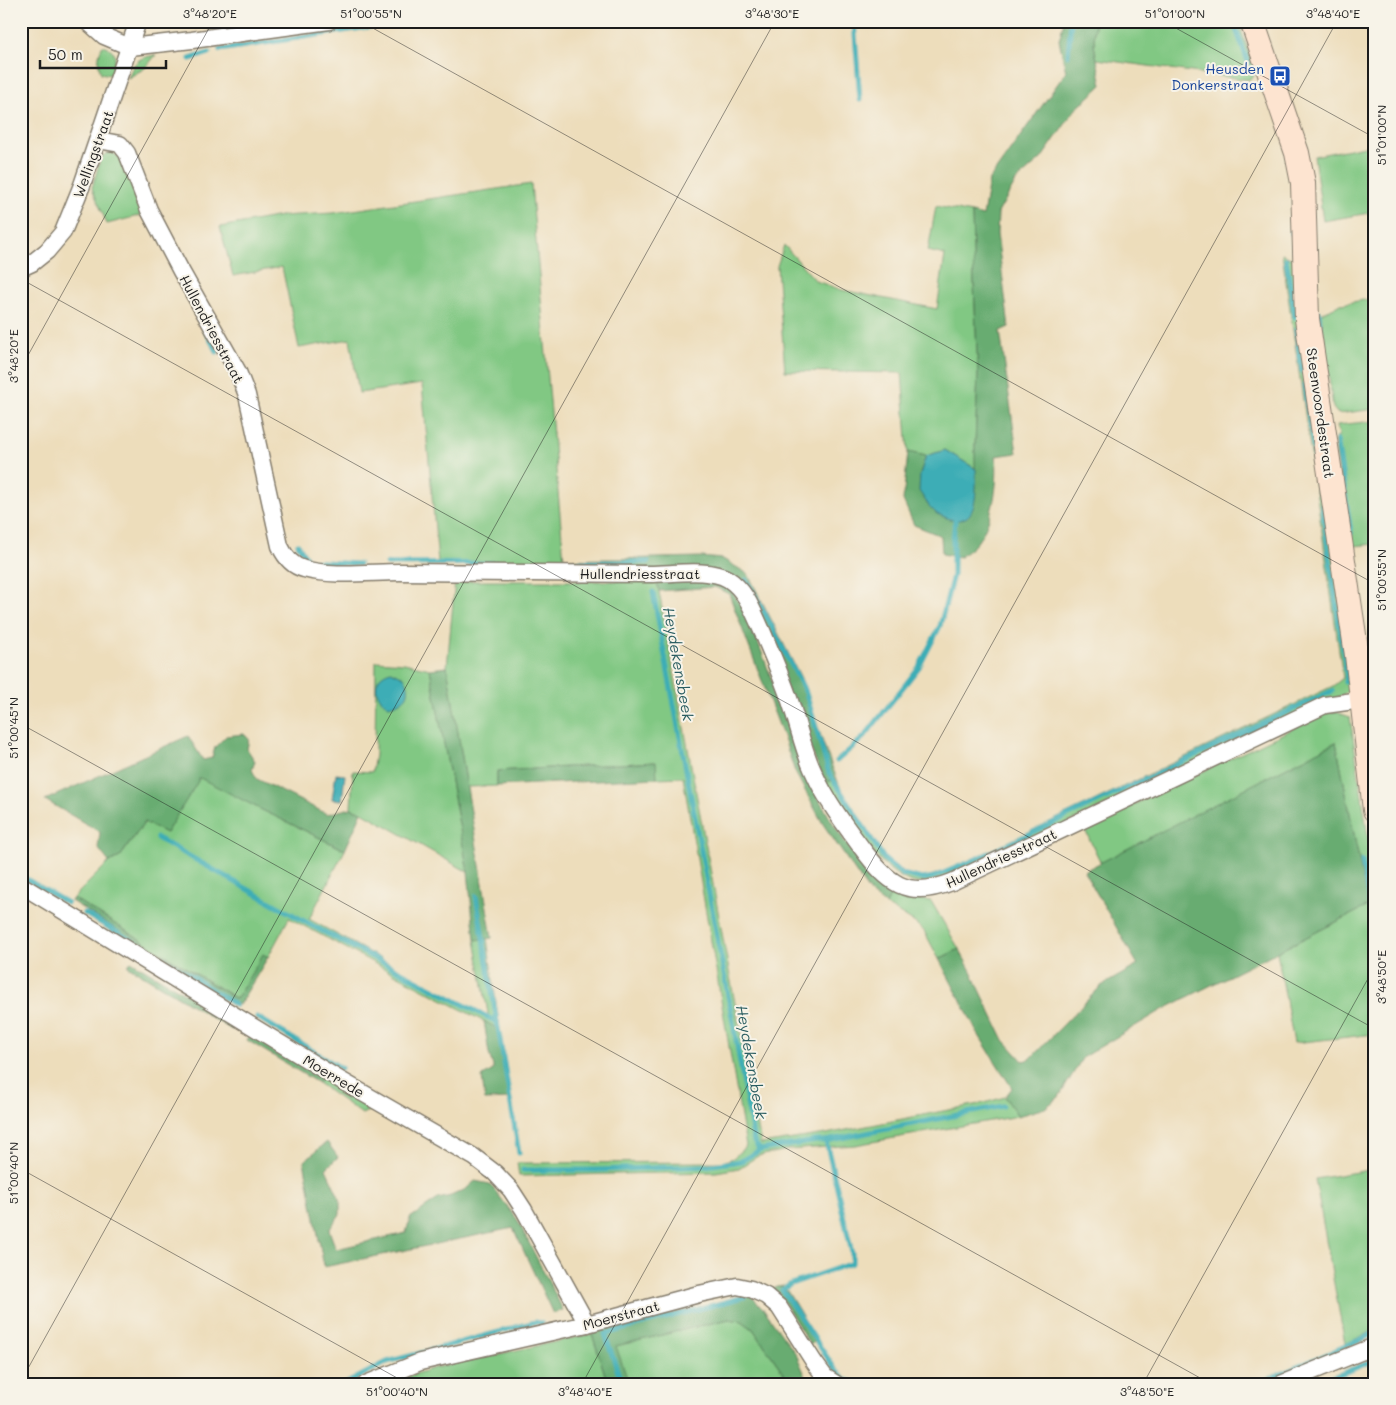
<svg xmlns="http://www.w3.org/2000/svg" width="1396" height="1405" font-family="Mali,sans-serif">
  <rect width="100%" height="100%" fill="#f7f3e8"/>
  <filter id="ink" filterUnits="userSpaceOnUse"><feTurbulence type="fractalNoise" baseFrequency=".02" numOctaves="2"/><feDisplacementMap in="SourceGraphic" scale="10" xChannelSelector="R" yChannelSelector="G"/><feConvolveMatrix kernelMatrix="1 2 1 2 8 2 1 2 1" color-interpolation-filters="sRGB"/></filter>
  <filter id="wash" filterUnits="userSpaceOnUse"><feTurbulence type="fractalNoise" baseFrequency=".0096" numOctaves="4" result="noise"/><feDisplacementMap in="SourceGraphic" scale="20" xChannelSelector="R" yChannelSelector="G"/><feGaussianBlur stdDeviation="1.12" result="paint"/><feColorMatrix in="noise" values="0 0 0 0 0 0 0 0 0 0 0 0 0 0 0 0 0 1.4 0 .05"/><feComposite in="paint" operator="in"/></filter>
  <g filter="url(#wash)">
    <rect width="100%" height="100%" fill="#edddbb"/>
    <g fill="#81c883" stroke="#4e7250">
      <path d="M1095,21H1238L1254,67V75L1250,80L1097,59L1094,45Z"/>
      <path d="M103,45C121,52 115,61 110,75L101,73C97,63 98,54 103,45Z"/>
      <path d="M156,55L145,68L128,78C135,61 137,58 156,55Z"/>
      <path d="M1375,144V212L1323,221L1314,156Z"/>
      <path d="M108,153H113L123,160L143,207L142,215L107,224L92,188L101,157Z"/>
      <path d="M531,184L564,560L438,562L422,384L359,393L350,339L299,348L282,267L233,276L220,227L281,216L333,213Z"/>
      <path d="M936,206L972,213L974,283L978,374L975,445L976,469L945,450L926,456L908,452L902,373L785,371L777,266L784,245L816,281L842,290L937,309L945,255L928,251Z"/>
      <path d="M1282,254L1297,261L1351,688L1344,694L961,873C951,876 923,885 916,883C879,876 845,812 825,782L837,779L845,799L887,860L906,874L924,878L954,868L1333,686L1343,678Z"/>
      <path d="M1375,298V409L1338,414L1333,408L1321,313L1341,304Z"/>
      <path d="M1375,421V544L1354,546L1350,549L1334,441L1339,435L1337,425Z"/>
      <path d="M455,581H657L761,1144L826,1134L984,1103L1005,1097L1018,1116L855,1145L787,1150L758,1156L739,1168L716,1172L519,1176L517,1163L723,1162L733,1158L746,1146L683,777L657,778L655,762L497,771V786L467,787L447,667Z"/>
      <path d="M376,661L404,663L430,669L468,872L362,812L351,808L353,771L372,772L375,755Z"/>
      <path d="M1328,712H1336L1350,717L1375,884V1034L1294,1043L1277,952L1368,906L1336,742L1101,863L1084,828Z"/>
      <path d="M200,777L260,809L345,850L309,919L489,1019L475,940L487,938L500,1030L289,918L268,957L263,955L237,999L73,898L109,862L120,857L145,822L166,833Z"/>
      <path d="M892,892L915,899L931,901L959,949L939,959L924,931L915,923L886,905Z"/>
      <path d="M322,1076L374,1108L362,1114L318,1083Z"/>
      <path d="M1375,1169V1330L1345,1344L1315,1179Z"/>
      <path d="M729,1319L742,1321L753,1329L791,1384H629L615,1346Z"/>
      <path d="M592,1334L608,1384H384L434,1368Z"/>
    </g>
    <g fill="#68ac71" stroke="#426446">
      <path d="M1064,21H1095L1094,45L1102,85L1075,110L1041,159L1016,181L998,213L997,234L1009,327L1000,331L1017,453L996,456C999,482 993,520 978,541C974,547 966,552 960,557L942,554L941,536L914,525L903,500L908,452L926,456L920,474L975,497V445L978,374L974,283L972,213L983,216L989,180L1066,72L1059,40Z"/>
      <path d="M701,557L723,559L748,574L801,678L826,751L837,779L825,782L738,580L564,569V560Z"/>
      <path d="M702,579L714,581L731,589L750,620L807,776C824,810 847,850 874,877C879,883 886,887 892,892L886,905L870,893L823,824L795,772L783,736L729,594L715,587L659,591L657,581Z"/>
      <path d="M447,667L492,938L475,940L468,872L430,669Z"/>
      <path d="M244,734L249,739L247,749L255,761L252,770L257,779L327,814L351,808L362,812L345,850L260,809L200,778L166,833L144,822L120,857L109,862L98,848L100,832L45,800L188,736L203,760L212,758L215,747L226,736Z"/>
      <path d="M1336,742L1368,906L1164,1009L1083,1057L1059,1097L1045,1108L1018,1116L1005,1097L1012,1088L980,1037L939,959L959,949L971,971L1004,1040L1023,1061L1030,1059L1101,986L1138,965L1084,871Z"/>
      <path d="M656,762L657,778L497,786V771Z"/>
      <path d="M73,898L236,999L263,954L268,957L239,1005L71,901Z"/>
      <path d="M131,961L236,1024L232,1030L128,966Z"/>
      <path d="M484,1021L500,1030L509,1099L485,1100L482,1078L483,1076L493,1070V1066L489,1054Z"/>
      <path d="M251,1033L322,1076L318,1083L247,1040Z"/>
      <path d="M327,1142L338,1157L326,1169L340,1199V1214L329,1230L336,1249L406,1233L410,1218L438,1199L451,1196L466,1189L475,1181L490,1184L517,1219L563,1310L553,1314L513,1228L324,1267L304,1161Z"/>
      <path d="M784,1286L817,1340L810,1345L782,1299L773,1290L776,1287Z"/>
      <path d="M751,1296L763,1308L796,1354L809,1384H791L753,1329L742,1321L729,1319L616,1346L629,1384H608L592,1334L599,1329Z"/>
    </g>
    <g fill="#3cadb6" stroke="#2c6469">
      <path d="M945,450L976,469C976,481 978,509 967,517C964,519 959,520 955,521L937,514L929,506L919,491L920,474L926,456Z"/>
      <path d="M391,671L404,677C414,693 406,702 389,706C373,697 371,676 391,671Z"/>
      <path d="M336,774L345,775L342,800L332,799Z"/>
    </g>
    <g fill="none" stroke-linecap="round" stroke-linejoin="round">
      <g stroke="#3cadb6" stroke-width="5">
        <path d="M102,21L109,24L117,21"/>
        <path d="M854,21L860,100"/>
        <path d="M1233,21L1248,62"/>
        <path d="M220,50L408,21"/>
        <path d="M1068,55L1071,21"/>
        <path d="M190,59L209,53"/>
        <path d="M1292,233L1293,221"/>
        <path d="M1286,259L1295,317"/>
        <path d="M1319,312L1320,330"/>
        <path d="M205,330L217,352"/>
        <path d="M1296,330L1302,371"/>
        <path d="M1304,385L1320,491"/>
        <path d="M1337,440L1351,533"/>
        <path d="M1322,506L1347,677L1345,682"/>
        <path d="M298,544L308,561L359,564"/>
        <path d="M387,564L648,562"/>
        <path d="M746,580L759,602L806,693L829,773L885,860L902,874L922,879L934,877L972,861L1332,691"/>
        <path d="M653,592L732,1017L754,1142L760,1150L816,1141H826L852,1253V1263L791,1284L782,1290L835,1369L846,1380L860,1384"/>
        <path d="M837,761L864,737L919,667L940,626L953,575V539L955,521"/>
        <path d="M157,838L313,926L497,1022"/>
        <path d="M1362,861L1375,936"/>
        <path d="M21,876L67,903"/>
        <path d="M476,896L519,1153"/>
        <path d="M84,913L182,970L235,1005"/>
        <path d="M257,1017L341,1068"/>
        <path d="M826,1141L1003,1106"/>
        <path d="M523,1170H598L705,1166L741,1161L760,1150"/>
        <path d="M395,1383L396,1384"/>
        <path d="M345,1384L387,1362L535,1322L541,1323"/>
        <path d="M622,1384L605,1334L744,1297"/>
        <path d="M1258,1384L1375,1333"/>
        <path d="M1316,1384L1375,1360"/>
      </g>
    </g>
  </g>
  <g filter="url(#ink)">
    <g fill="none" stroke-linecap="round" stroke-linejoin="round">
      <g stroke="#847c6c" stroke-width="19">
        <g id="street">
          <path d="M87,21L104,36L130,47L192,40L329,21"/>
          <path d="M98,140L120,144L127,153L149,210L181,271L238,372L247,395L280,546C285,557 292,566 304,569C331,577 371,572 400,572C482,573 564,574 645,574C669,575 707,567 728,579C747,591 754,614 763,633C773,657 784,682 792,707C799,728 804,753 814,773C826,800 844,824 861,847C888,883 906,900 952,882L1325,705L1361,700"/>
          <path d="M21,268L32,263L47,251L63,232L82,185L138,21"/>
          <path d="M21,885L342,1081L474,1157L495,1173L511,1190L524,1210L587,1324"/>
          <path d="M366,1384L420,1362L587,1324L699,1294L737,1286L751,1289L766,1296L779,1307L814,1362L825,1377L836,1384"/>
          <path d="M1281,1384L1375,1346"/>
        </g>
      </g>
      <g stroke="#847c6c" stroke-width="26">
        <path id="secondary" d="M1252,21L1297,153L1303,183L1307,319L1357,655L1375,810"/>
      </g>
      <use href="#street" stroke="#fff" stroke-width="16"/>
      <use href="#secondary" stroke="#fde4d0" stroke-width="24"/>
    </g>
  </g>
  <path fill="none" stroke="#1c1c1c" stroke-width="1" stroke-opacity="0.45" d="M360,21L1375,584M1163,21L1375,138M21,279L1375,1029M21,368L213,21M21,724L1211,1384M21,1169L408,1384M21,1381L775,21M582,1384L1337,21M1143,1384L1375,966"/>
  <defs>
    <g id="bus-square" transform="scale(1.125)"><rect x="-9" y="-9" width="18" height="18" rx="4" fill="#1a4fb4" stroke="#f7f3e8"/><path d="M-5-6H5V4H4V6H2V4H-2V6H-4V4H-5ZM-3.5-4V0h7V-4ZM-3.5 1.2v1.5H-2V1.2ZM2 1.2v1.5H3.5V1.2Z" fill="#fff"/></g>
  </defs>
  <g fill-rule="evenodd">
    <use href="#bus-square" x="1280" y="76"/>
  </g>
  <g text-anchor="middle" dominant-baseline="central" stroke-width="4" stroke-linejoin="round" paint-order="stroke">
    <g font-size="14" fill="#164399" stroke="#f7f3e8" text-anchor="end">
      <text x="1264" y="68">Heusden<tspan x="1264" dy="16">Donkerstraat</tspan></text>
    </g>
    <g font-size="14" fill="#1c1c1c" stroke="#f7f3e8">
      <text transform="translate(93 154) rotate(-70)">Wellingstraat</text>
      <text transform="translate(212 329) rotate(62)">Hullendriesstraat</text>
      <text transform="translate(1321 413) rotate(82)">Steenvoordestraat</text>
      <text x="640" y="573">Hullendriesstraat</text>
      <text transform="translate(1001 858) rotate(-25)">Hullendriesstraat</text>
      <text transform="translate(334 1076) rotate(31)">Moerrede</text>
      <text transform="translate(621 1315) rotate(-15)">Moerstraat</text>
    </g>
    <g font-size="15" font-style="italic" fill="#2a5d61" stroke="#f7f3e8">
      <text transform="translate(679 664) rotate(80)">Heydekensbeek</text>
      <text transform="translate(752 1062) rotate(80)">Heydekensbeek</text>
    </g>
  </g>
  <rect width="1396" height="1405" fill="none" stroke="#f7f3e8" stroke-width="55"/>
  <path d="M40 60v8h126v-8" fill="none" stroke="#1c1c1c" stroke-width="2.5"/>
  <text x="48" y="60" font-size="15" fill="#1c1c1c" stroke="#f7f3e8" stroke-width="4" paint-order="stroke">50 m</text>
  <rect x="28" y="28" width="1340" height="1350" fill="none" stroke="#1c1c1c" stroke-width="2"/>
  <g font-size="12" text-anchor="middle" fill="#1c1c1c">
    <text x="210" y="18">3°48'20"E</text>
    <text x="371" y="18">51°00'55"N</text>
    <text x="772" y="18">3°48'30"E</text>
    <text x="1175" y="18">51°01'00"N</text>
    <text x="1333" y="18">3°48'40"E</text>
    <text transform="translate(1382 135) rotate(-90)" y="4">51°01'00"N</text>
    <text transform="translate(14 356) rotate(-90)" y="4">3°48'20"E</text>
    <text transform="translate(1382 580) rotate(-90)" y="4">51°00'55"N</text>
    <text transform="translate(14 728) rotate(-90)" y="4">51°00'45"N</text>
    <text transform="translate(1382 977) rotate(-90)" y="4">3°48'50"E</text>
    <text transform="translate(14 1173) rotate(-90)" y="4">51°00'40"N</text>
    <text x="397" y="1396">51°00'40"N</text>
    <text x="585" y="1396">3°48'40"E</text>
    <text x="1147" y="1396">3°48'50"E</text>
  </g>
</svg>
